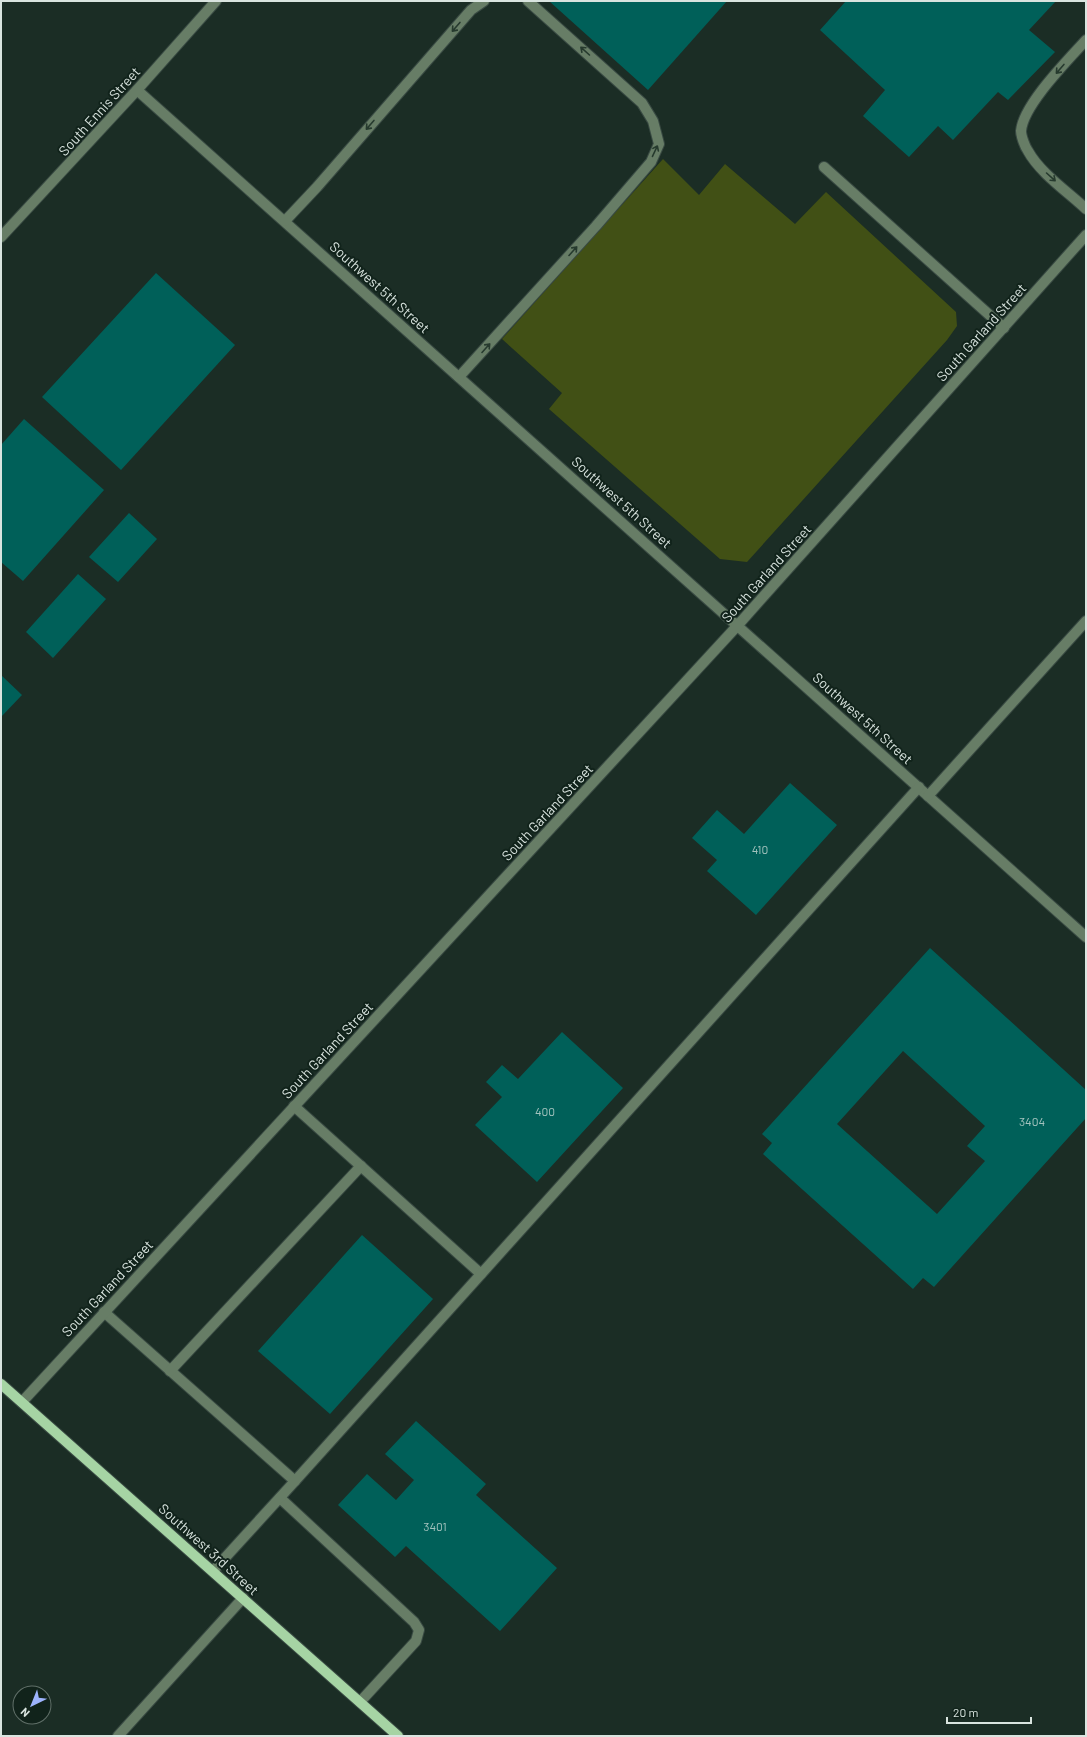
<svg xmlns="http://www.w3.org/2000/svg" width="1087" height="1737" font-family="Barlow,sans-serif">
  <rect width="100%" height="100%" fill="#1b2d25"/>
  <path fill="#415015" d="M663,159L699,195L725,164L795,224L826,192L956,312L957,326L947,340L747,562L720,559L549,409L562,393L502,339Z"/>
  <g fill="#006059" fill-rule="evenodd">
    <path d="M549,1H727L648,90Z"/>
    <path d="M846,1H1056L1029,30L1055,52L1008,100L998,92L953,140L938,126L909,157L863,116L885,90L820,30Z"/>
    <path d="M156,273L235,345L121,470L42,397Z"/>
    <path d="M24,419L104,490L23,581L1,562V445Z"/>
    <path d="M129,513L157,539L118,582L89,557Z"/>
    <path d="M78,574L106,599L53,658L26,632Z"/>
    <path d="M1,675L22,695L1,717Z"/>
    <path d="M790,783L837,825L756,915L707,871L717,860L692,838L717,810L744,834Z"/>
    <path d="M930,948L1086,1090V1118L934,1287L923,1278L913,1289L763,1154L772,1143L762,1134ZM903,1051L985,1126L967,1146L985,1161L937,1214L837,1124Z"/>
    <path d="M562,1032L623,1088L537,1182L475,1125L502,1097L486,1082L502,1065L518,1079Z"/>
    <path d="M362,1235L433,1299L330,1414L258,1351Z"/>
    <path d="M416,1421L486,1484L476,1495L557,1568L500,1631L406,1546L395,1557L338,1505L367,1474L396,1500L414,1480L385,1454Z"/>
  </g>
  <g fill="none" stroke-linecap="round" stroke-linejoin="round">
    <g stroke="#394a43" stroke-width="12">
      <g id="minor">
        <path d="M1086,40C1068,60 1023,105 1021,131C1021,136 1025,147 1028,151C1040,173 1068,192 1086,209"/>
        <path d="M137,90L1086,937"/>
        <path d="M824,167L1004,328"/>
        <path d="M285,221L317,187L471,10L484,1"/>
        <path d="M1,237L137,90L216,1"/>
        <path d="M459,377L596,226L651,162L659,144L653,121L642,103L528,1"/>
        <path d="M928,796L1086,621"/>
        <path d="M294,1106L481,1274"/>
        <path d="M104,1312L295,1481"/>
        <path d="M170,1371L361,1166"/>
        <path d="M22,1402L738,625L1086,235"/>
        <path d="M280,1498L414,1622L419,1630L416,1641L360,1702"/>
        <path d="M213,1571L295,1481L919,787"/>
        <path d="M118,1736L243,1598"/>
      </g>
    </g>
    <g stroke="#394a43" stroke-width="12">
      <path id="major" d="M1,1384L398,1736"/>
    </g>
    <use href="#minor" stroke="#677d66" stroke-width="10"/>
    <use href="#major" stroke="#a6d4a4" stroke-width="10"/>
  </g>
  <defs><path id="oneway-shaft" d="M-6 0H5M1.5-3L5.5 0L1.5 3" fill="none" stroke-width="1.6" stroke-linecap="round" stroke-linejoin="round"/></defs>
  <g stroke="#263a2e">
    <use href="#oneway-shaft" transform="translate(456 27) rotate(131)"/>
    <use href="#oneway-shaft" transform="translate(585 51) rotate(-138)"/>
    <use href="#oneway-shaft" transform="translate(1060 69) rotate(131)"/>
    <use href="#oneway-shaft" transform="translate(370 125) rotate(131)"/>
    <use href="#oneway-shaft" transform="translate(655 151) rotate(-65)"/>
    <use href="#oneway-shaft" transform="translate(1051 177) rotate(42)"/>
    <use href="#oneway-shaft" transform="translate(573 251) rotate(-48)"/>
    <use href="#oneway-shaft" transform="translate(486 348) rotate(-48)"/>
  </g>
  <g text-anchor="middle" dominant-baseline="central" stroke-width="4" stroke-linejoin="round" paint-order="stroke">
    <g font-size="12" fill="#a3c3be">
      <text x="760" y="849">410</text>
      <text x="545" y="1111">400</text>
      <text x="1032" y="1121">3404</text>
      <text x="435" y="1526">3401</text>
    </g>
    <g font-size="14" fill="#d9e4df" stroke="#11231b">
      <text transform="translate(99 111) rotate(-48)">South Ennis Street</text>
      <text transform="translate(380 287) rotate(42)">Southwest 5th Street</text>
      <text transform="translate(981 332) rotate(-48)">South Garland Street</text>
      <text transform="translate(622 502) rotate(42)">Southwest 5th Street</text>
      <text transform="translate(766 573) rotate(-48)">South Garland Street</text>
      <text transform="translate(863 718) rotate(42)">Southwest 5th Street</text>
      <text transform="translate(547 812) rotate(-47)">South Garland Street</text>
      <text transform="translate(327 1050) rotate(-47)">South Garland Street</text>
      <text transform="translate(107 1288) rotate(-47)">South Garland Street</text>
      <text transform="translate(209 1549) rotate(42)">Southwest 3rd Street</text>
    </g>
  </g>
  <rect width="1087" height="1737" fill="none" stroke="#d9e4df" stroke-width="4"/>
  <g transform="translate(32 1705) rotate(223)"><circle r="19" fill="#11231b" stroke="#617069"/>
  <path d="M0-3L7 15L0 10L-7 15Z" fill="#9db4fd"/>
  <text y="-6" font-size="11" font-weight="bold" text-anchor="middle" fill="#d9e4df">N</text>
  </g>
  <path d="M947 1717v6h84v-6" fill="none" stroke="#d9e4df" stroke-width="2"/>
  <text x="953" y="1717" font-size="12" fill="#d9e4df" stroke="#11231b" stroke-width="3" paint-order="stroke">20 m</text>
</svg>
